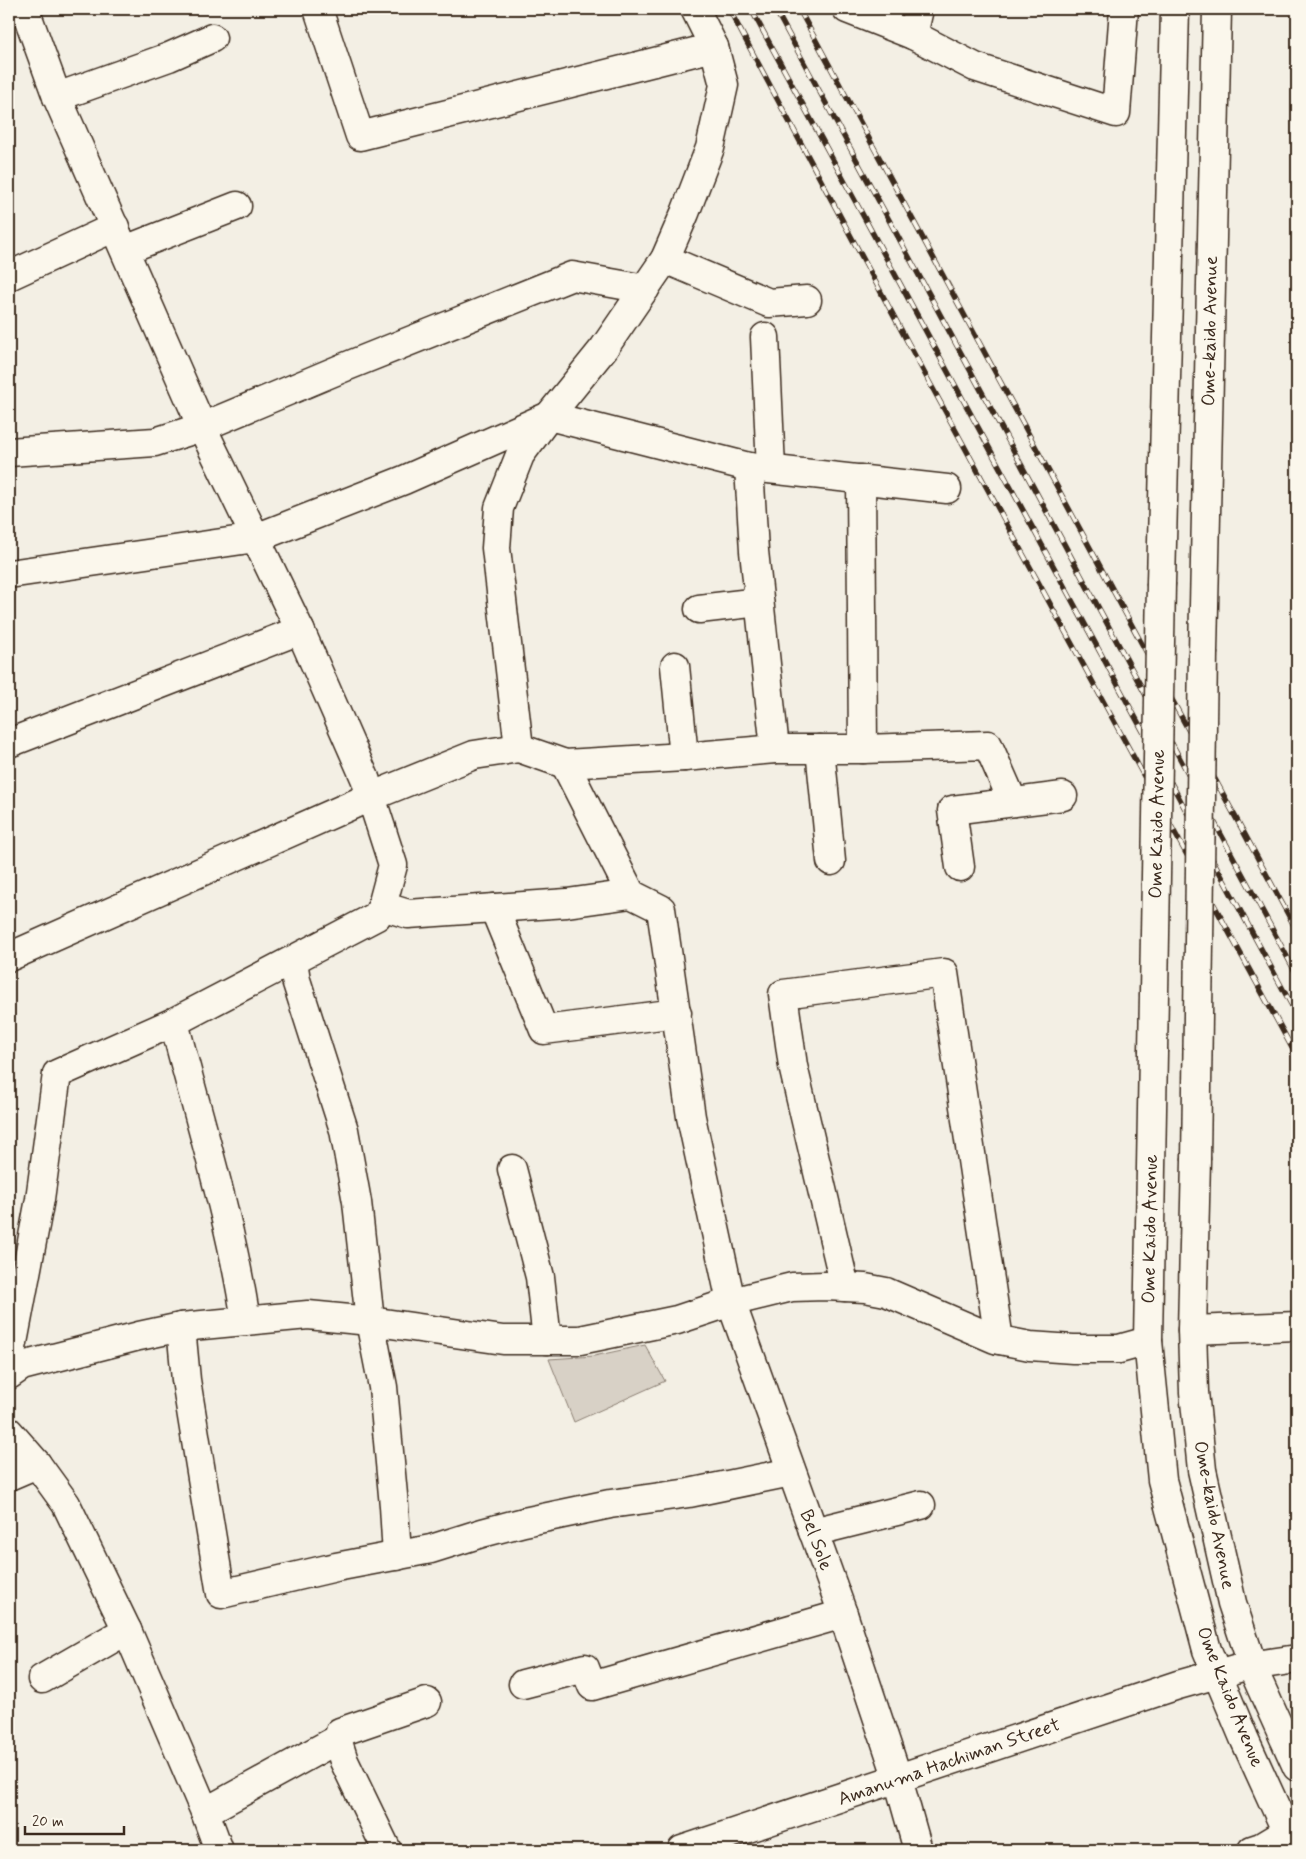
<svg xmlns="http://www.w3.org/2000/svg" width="1306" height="1859" font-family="Mynerve,sans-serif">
  <rect width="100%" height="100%" fill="#f3efe4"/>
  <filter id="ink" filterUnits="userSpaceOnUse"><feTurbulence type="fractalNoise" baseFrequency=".02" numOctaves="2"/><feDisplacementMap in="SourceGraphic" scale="10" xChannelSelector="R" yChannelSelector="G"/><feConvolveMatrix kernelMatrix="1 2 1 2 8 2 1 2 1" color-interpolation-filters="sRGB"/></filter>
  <g filter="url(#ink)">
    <path fill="#d8d1c6" stroke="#8a7e72" d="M645,1345L665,1381L574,1422L549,1359L594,1356Z"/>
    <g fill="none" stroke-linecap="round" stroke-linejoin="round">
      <g stroke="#3b2a1e" stroke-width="31">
        <g id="minor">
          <path d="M25,9L57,97L202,427L300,630L365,778L393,865L382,906"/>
          <path d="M318,9L360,136L714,47"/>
          <path d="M847,9L913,35L975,67L1116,113L1124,9"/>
          <path d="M913,35L919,9"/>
          <path d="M57,97L169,57L212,38"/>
          <path d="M125,250L237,206"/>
          <path d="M665,259L769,303L807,300"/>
          <path d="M9,276L115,227"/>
          <path d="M765,337L771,469"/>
          <path d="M9,452L155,442L202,427L345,367L572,276L645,289"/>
          <path d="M749,467L754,551L775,749"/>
          <path d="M861,479L863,749"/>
          <path d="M9,574L256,538L404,480L549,416L749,467L947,489"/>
          <path d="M699,609L759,602"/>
          <path d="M675,666L684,757"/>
          <path d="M9,743L300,630"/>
          <path d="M519,748L496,548L499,508L520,455L549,416L604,348L665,259L685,213L710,148L724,85L714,47L695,9"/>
          <path d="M820,749L831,861"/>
          <path d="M565,764L631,894"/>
          <path d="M960,867L952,810L1063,796"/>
          <path d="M494,908L544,1030L677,1013"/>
          <path d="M9,957L370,797L474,755L519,748L565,764L684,757L775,749H863L988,745L1013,802"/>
          <path d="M293,961L296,980L344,1130L357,1202L370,1321L383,1387L394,1506L397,1556"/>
          <path d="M174,1022C199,1121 231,1220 246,1321"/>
          <path d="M512,1169L540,1277L547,1340"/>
          <path d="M845,1287L793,1066L783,994L944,973L999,1340"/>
          <path d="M181,1327L186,1380L221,1594L336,1567L431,1549L482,1533L524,1522L610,1504L689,1493L791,1472"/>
          <path d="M1192,1330L1297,1326"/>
          <path d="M9,1364L40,1199L57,1074L174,1022L377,916L382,906L408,914L567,903L631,894L661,909L691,1117L731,1302L843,1614L898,1779L918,1850"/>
          <path d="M9,1375L22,1366L139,1336L181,1327L308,1315L370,1321L503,1340H580L677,1320L731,1302L792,1287L825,1286L865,1288L886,1292L995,1339L1030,1346L1073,1349H1119L1148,1341"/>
          <path d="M9,1432L37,1464L66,1504L127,1630L205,1812L219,1850"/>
          <path d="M9,1476L37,1464"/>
          <path d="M813,1532L921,1505"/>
          <path d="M42,1679L127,1630"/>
          <path d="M523,1684L585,1668L592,1686L843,1614"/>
          <path d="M205,1812L338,1739"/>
          <path d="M387,1850L344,1761L338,1742L340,1732L427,1702"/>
          <path d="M682,1850L1178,1685L1242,1667L1297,1659"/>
          <path d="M1252,1850L1261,1847L1286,1832"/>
        </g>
      </g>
      <g stroke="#3b2a1e" stroke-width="31">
        <g id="major">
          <path d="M1161,583L1175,9"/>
          <path d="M1203,652L1217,9"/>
          <path d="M1153,1052L1148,1341L1162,1480L1207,1650L1244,1738L1295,1850"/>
          <path d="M1196,1160L1192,1330L1194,1392L1202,1470L1232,1603L1256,1676L1297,1767"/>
        </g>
      </g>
      <use href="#minor" stroke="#fbf7ec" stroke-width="28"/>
      <use href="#major" stroke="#fbf7ec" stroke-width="28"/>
      <g stroke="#3b2a1e" stroke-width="5.5">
        <g id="rail">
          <path d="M729,9L920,365L1297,1057"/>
          <path d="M751,9L1297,1015"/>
          <path d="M775,9L1297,975"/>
          <path d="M799,9L1297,931"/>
        </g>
      </g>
      <use href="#rail" stroke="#fbf7ec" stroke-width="4" stroke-dasharray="11" stroke-linecap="butt"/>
      <g stroke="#3b2a1e" stroke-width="31" stroke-linecap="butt">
        <g id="major-bridge">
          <path d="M1153,1052L1161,583"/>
          <path d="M1196,1160L1203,652"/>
        </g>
      </g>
      <use href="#major-bridge" stroke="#fbf7ec" stroke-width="28"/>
    </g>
  </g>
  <g text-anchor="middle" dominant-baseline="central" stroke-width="4" stroke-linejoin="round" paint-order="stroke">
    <g font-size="19" fill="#3b2a1e" stroke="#fbf7ec">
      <text transform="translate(1210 331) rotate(-89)">Ome-kaido Avenue</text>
      <text transform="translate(1157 824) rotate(-89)">Ome Kaido Avenue</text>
      <text transform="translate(1150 1229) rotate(-89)">Ome Kaido Avenue</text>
      <text transform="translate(1214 1515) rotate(79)">Ome-kaido Avenue</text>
      <text transform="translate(816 1540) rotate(70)">Bel Sole</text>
      <text transform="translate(1230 1697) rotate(68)">Ome Kaido Avenue</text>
      <text transform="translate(949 1762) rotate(-19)">Amanuma Hachiman Street</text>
    </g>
  </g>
  <rect width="1306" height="1859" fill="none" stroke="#fbf7ec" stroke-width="30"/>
  <rect x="15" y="15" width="1276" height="1829" fill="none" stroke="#3b2a1e" stroke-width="2" filter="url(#ink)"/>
  <path d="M25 1826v8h99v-8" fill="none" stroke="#3b2a1e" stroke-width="2.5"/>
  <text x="32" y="1826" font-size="15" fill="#3b2a1e" stroke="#fbf7ec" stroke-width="4" paint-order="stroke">20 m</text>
</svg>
